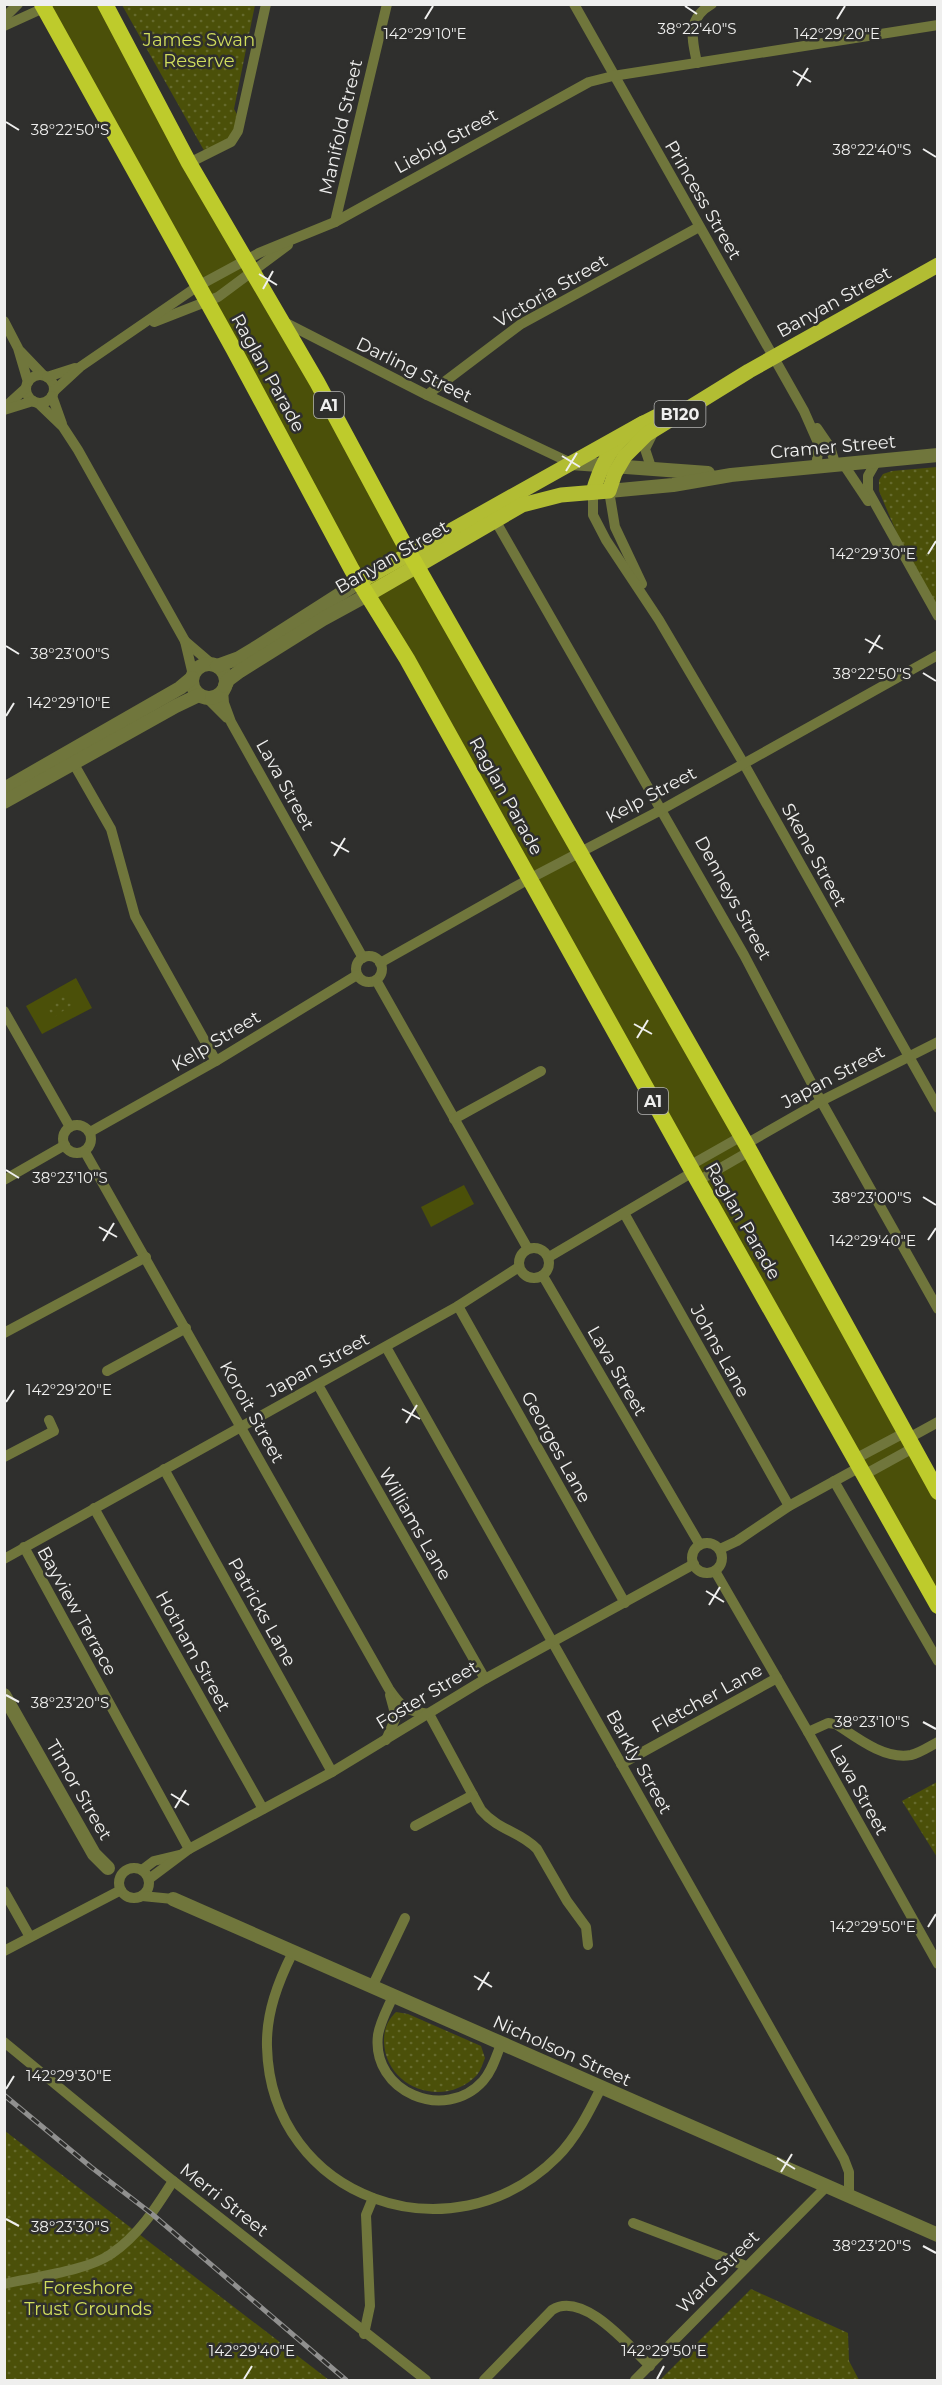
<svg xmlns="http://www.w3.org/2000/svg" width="942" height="2385" font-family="Montserrat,sans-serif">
  <defs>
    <pattern id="park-dots" width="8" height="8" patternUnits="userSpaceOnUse" patternTransform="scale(1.5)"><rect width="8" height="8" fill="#4b5009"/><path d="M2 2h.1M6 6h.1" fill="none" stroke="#656a2d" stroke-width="1.8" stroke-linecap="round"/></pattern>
  </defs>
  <rect width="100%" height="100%" fill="#2f2f2d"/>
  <g fill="#4b5009">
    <path d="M42,5H105L937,1492V1604Z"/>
    <path d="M76,978L92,1008L42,1034L26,1006Z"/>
    <path d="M464,1185L474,1204L431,1227L421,1207Z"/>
  </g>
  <g fill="url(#park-dots)">
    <path d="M122,5H255L234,109L238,116V131L206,154Z"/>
    <path d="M937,467V606L898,536L879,491V480L883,474L892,471Z"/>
    <path d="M67,994L73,1004L53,1018L47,1007Z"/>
    <path d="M937,1782L938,1857H937L902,1801Z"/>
    <path d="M396,2012L408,2014L481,2046L485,2058C483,2063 481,2070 477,2075C445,2109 385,2089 384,2041C384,2029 387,2021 396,2012Z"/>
    <path d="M5,2131L329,2380H5Z"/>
    <path d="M751,2289L848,2333L849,2361L859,2380H660Z"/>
  </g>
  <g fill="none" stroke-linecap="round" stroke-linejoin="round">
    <g stroke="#70763c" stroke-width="10">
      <path d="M574,4L804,411L819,445L816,467"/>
      <path d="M4,18L18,4"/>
      <path d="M4,26L48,6"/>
      <path d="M697,63C692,38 686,19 712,4"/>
      <path d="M189,163L231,142L238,131L266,4"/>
      <path d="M335,222L387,4"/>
      <path d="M4,321L18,348L28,382"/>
      <path d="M154,322L218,297L288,245"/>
      <path d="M284,322L427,395L571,463"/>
      <path d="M20,351L43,375"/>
      <circle cx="40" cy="389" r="14"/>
      <path d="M47,377L75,368"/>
      <path d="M54,391L80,367L198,286L259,253L335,222L589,82L613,76L938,25"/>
      <path d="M427,395L521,324L699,227"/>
      <path d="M52,396L62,424"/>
      <path d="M38,403L63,427L78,450L185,641L213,665"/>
      <path d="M4,408L26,388"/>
      <path d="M4,410L33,401"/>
      <path d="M817,428L830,447L836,466"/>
      <path d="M876,462L868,476V491L938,616"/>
      <path d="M844,465L868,501"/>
      <path d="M652,470L645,449L653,433"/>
      <path d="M609,491L615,527L642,584"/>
      <path d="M593,492V515L606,540L659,620L744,764L938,1108"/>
      <path d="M495,520L744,955L821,1101L938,1309"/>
      <path d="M185,641L193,675"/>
      <path d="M223,690L224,703L231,722L363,958"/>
      <path d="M207,698L227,718"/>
      <path d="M71,759L111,829L135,916L216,1061"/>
      <circle cx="369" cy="969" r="13"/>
      <path d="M380,963L529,879L661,810L938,655"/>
      <path d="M376,980L528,1249"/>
      <path d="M4,1011L70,1127"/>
      <path d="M454,1119L541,1071"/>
      <circle cx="77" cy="1139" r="14"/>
      <path d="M90,1132L216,1061L357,975"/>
      <path d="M746,1144L821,1101L938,1042"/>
      <path d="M85,1152L389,1689C402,1708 406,1711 429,1714L481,1810C499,1831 520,1831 537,1849L567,1901L586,1927L588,1945"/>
      <path d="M689,1166L742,1136"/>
      <path d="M4,1180L65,1145"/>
      <path d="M698,1181L750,1151"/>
      <path d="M624,1213L789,1506"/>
      <circle cx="534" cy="1263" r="15"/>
      <path d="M549,1257L693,1172"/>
      <path d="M543,1276L700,1545"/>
      <path d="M458,1306L625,1603"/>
      <path d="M4,1333L146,1257"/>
      <path d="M386,1347L844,2159L849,2172V2197"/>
      <path d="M107,1371L186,1328"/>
      <path d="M318,1385L485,1679"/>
      <path d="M907,1439L938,1422"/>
      <path d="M4,1457L54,1431L49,1420"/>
      <path d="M855,1459L904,1433"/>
      <path d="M164,1469L332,1772"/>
      <path d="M864,1475L913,1448"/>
      <path d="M834,1481L938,1661"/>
      <path d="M94,1508L263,1809"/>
      <circle cx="707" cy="1558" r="15"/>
      <path d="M24,1547L189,1849"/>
      <path d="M720,1549L737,1541L789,1506L860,1467"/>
      <path d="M4,1559L458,1306L519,1267"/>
      <path d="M715,1571L808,1732L938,1964"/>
      <path d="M808,1732L828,1723L836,1724C857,1738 885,1760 911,1755C920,1753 930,1746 938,1742"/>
      <path d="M386,1740L396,1717L390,1695"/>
      <path d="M621,1764L777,1678"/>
      <path d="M415,1826L473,1795"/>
      <circle cx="134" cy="1883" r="15"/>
      <path d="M142,1870L154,1861L179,1855"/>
      <path d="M149,1879L189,1849L332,1772L485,1679L694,1564"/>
      <path d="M4,1891L30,1937"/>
      <path d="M142,1896L173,1899"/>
      <path d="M4,1951L121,1890"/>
      <path d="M293,1952C278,1982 266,2013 267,2047C271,2199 452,2262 557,2157C576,2138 589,2112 601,2088"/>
      <path d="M372,1987L405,1918"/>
      <path d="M393,1996C388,2008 380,2022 378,2035C371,2092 445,2123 483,2081C492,2071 496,2057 501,2044"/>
      <path d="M4,2042L167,2176L426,2380"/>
      <path d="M633,2223L746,2266"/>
      <path d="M4,2284C34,2277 87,2271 111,2254C138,2236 156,2208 173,2181"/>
      <path d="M364,2334L370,2306L366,2215L373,2198"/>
      <path d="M484,2380L552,2310C583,2290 629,2346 650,2366"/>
      <path d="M635,2380L826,2187"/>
    </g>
    <g stroke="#70763c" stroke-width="14">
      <path d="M571,463L708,473"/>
      <path d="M609,491L673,485L731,475L938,455"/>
      <circle cx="209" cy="681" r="17"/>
      <path d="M217,666L239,658L254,649L359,582"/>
      <path d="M225,686L228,680L240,671L323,619L367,595"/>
      <path d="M4,789L180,688L192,678"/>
      <path d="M4,802L176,706L199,695"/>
      <path d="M4,1695L94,1854L108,1868"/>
      <path d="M173,1899L938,2235"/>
    </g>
    <g stroke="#b2bd33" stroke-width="15">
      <path d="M593,492C608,440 627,430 674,408"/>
      <path d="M359,582L643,423"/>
      <path d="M367,595L522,505L561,495L609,491L615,473L625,456L647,434L749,371L938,265"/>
    </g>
    <g stroke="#becb2c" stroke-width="16">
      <path d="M42,4L233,348L352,570L407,659L698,1181L938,1606"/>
      <path d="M105,4L189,163L317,382L403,542L746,1144L938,1492"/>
    </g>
    <g stroke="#90908f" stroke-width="5">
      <path id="rail" d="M4,2095L91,2167L152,2214L346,2380"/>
    </g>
    <use href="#rail" stroke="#2f2f2d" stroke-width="3" stroke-dasharray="9" stroke-linecap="butt"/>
  </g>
  <path fill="none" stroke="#efefee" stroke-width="2" d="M685,6L697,14M425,19L433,6M837,19L845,6M793,71L811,82M797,86L808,68M6,122L19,130M923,149L936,157M259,274L277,285M263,289L273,271M562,456L580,467M566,471L577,453M928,554L936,541M865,639L883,649M6,646L19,654M869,653L880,635M923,673L936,681M6,716L14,703M331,842L349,852M334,856L345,838M634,1024L652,1034M637,1038L648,1020M6,1170L19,1178M923,1197L936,1205M99,1227L117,1237M928,1240L936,1228M103,1241L114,1223M6,1402L14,1390M402,1409L420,1419M406,1423L417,1405M706,1591L724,1602M709,1605L720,1587M6,1695L19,1702M923,1722L936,1729M171,1794L189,1805M175,1808L186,1790M928,1927L936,1914M474,1976L492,1987M478,1990L489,1972M6,2089L14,2076M777,2158L795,2169M781,2172L792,2154M6,2219L19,2226M923,2246L936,2253M244,2379L252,2366M657,2379L664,2366"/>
  <g text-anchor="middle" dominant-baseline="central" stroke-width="5" stroke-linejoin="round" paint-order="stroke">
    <g fill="#2f2f2d" stroke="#b5b5b4" stroke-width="1.5">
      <rect x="314" y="392" width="30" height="26" rx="4.5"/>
      <rect x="654.5" y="401" width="51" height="26" rx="4.5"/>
      <rect x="638" y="1088" width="30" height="26" rx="4.5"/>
    </g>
    <g font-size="16" font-weight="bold" fill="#efefee">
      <text x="329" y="405">A1</text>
      <text x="680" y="414">B120</text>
      <text x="653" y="1101">A1</text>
    </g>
    <g font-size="18" fill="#d1de5d" stroke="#2f2f2d">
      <text x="199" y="40">James Swan<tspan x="199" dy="21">Reserve</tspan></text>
      <text x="88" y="2288">Foreshore<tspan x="88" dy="21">Trust Grounds</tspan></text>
    </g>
    <g font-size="18" fill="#efefee" stroke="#2f2f2d">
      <text transform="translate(341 127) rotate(-77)">Manifold Street</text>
      <text transform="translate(446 141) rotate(-29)">Liebig Street</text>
      <text transform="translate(703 200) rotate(60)">Princess Street</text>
      <text transform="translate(551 291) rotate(-30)">Victoria Street</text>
      <text transform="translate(834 302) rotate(-29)">Banyan Street</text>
      <text transform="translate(414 370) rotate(26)">Darling Street</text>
      <text transform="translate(268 373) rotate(61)">Raglan Parade</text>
      <text transform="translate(833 447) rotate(-5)">Cramer Street</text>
      <text transform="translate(392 557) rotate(-30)">Banyan Street</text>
      <text transform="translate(285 785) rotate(61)">Lava Street</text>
      <text transform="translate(651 795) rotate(-28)">Kelp Street</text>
      <text transform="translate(506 796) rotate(61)">Raglan Parade</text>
      <text transform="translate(814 855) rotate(61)">Skene Street</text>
      <text transform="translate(733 898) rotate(61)">Denneys Street</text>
      <text transform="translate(216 1041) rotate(-31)">Kelp Street</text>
      <text transform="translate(833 1077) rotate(-28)">Japan Street</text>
      <text transform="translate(743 1221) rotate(60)">Raglan Parade</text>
      <text transform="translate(720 1351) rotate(61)">Johns Lane</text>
      <text transform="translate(318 1365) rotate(-29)">Japan Street</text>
      <text transform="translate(617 1371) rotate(60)">Lava Street</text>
      <text transform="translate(252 1412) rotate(61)">Koroit Street</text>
      <text transform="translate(556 1447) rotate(61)">Georges Lane</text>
      <text transform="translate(415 1524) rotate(60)">Williams Lane</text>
      <text transform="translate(77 1611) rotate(61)">Bayview Terrace</text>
      <text transform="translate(262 1612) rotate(61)">Patricks Lane</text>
      <text transform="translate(193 1651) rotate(61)">Hotham Street</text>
      <text transform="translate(427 1695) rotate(-31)">Foster Street</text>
      <text transform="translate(707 1698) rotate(-29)">Fletcher Lane</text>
      <text transform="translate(639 1762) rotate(61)">Barkly Street</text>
      <text transform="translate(79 1790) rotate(60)">Timor Street</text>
      <text transform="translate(859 1790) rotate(61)">Lava Street</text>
      <text transform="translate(562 2051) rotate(24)">Nicholson Street</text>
      <text transform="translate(224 2200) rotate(38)">Merri Street</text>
      <text transform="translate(718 2272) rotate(-45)">Ward Street</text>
    </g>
  </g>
  <g font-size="15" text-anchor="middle" fill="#efefee" stroke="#2f2f2d" stroke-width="5" stroke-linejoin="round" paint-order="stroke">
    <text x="697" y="34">38°22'40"S</text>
    <text x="425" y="39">142°29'10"E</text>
    <text x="837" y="39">142°29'20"E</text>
    <text x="70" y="135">38°22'50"S</text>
    <text x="872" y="155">38°22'40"S</text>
    <text x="873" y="559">142°29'30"E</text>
    <text x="70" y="659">38°23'00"S</text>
    <text x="872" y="679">38°22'50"S</text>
    <text x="69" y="708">142°29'10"E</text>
    <text x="70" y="1183">38°23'10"S</text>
    <text x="872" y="1203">38°23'00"S</text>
    <text x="873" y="1246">142°29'40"E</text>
    <text x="69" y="1395">142°29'20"E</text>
    <text x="70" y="1708">38°23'20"S</text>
    <text x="872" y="1727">38°23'10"S</text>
    <text x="873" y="1932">142°29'50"E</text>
    <text x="69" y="2081">142°29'30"E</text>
    <text x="70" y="2232">38°23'30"S</text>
    <text x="872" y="2251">38°23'20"S</text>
    <text x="252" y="2356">142°29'40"E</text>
    <text x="664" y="2356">142°29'50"E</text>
  </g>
  <rect width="942" height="2385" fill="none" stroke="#efefee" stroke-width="12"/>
</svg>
